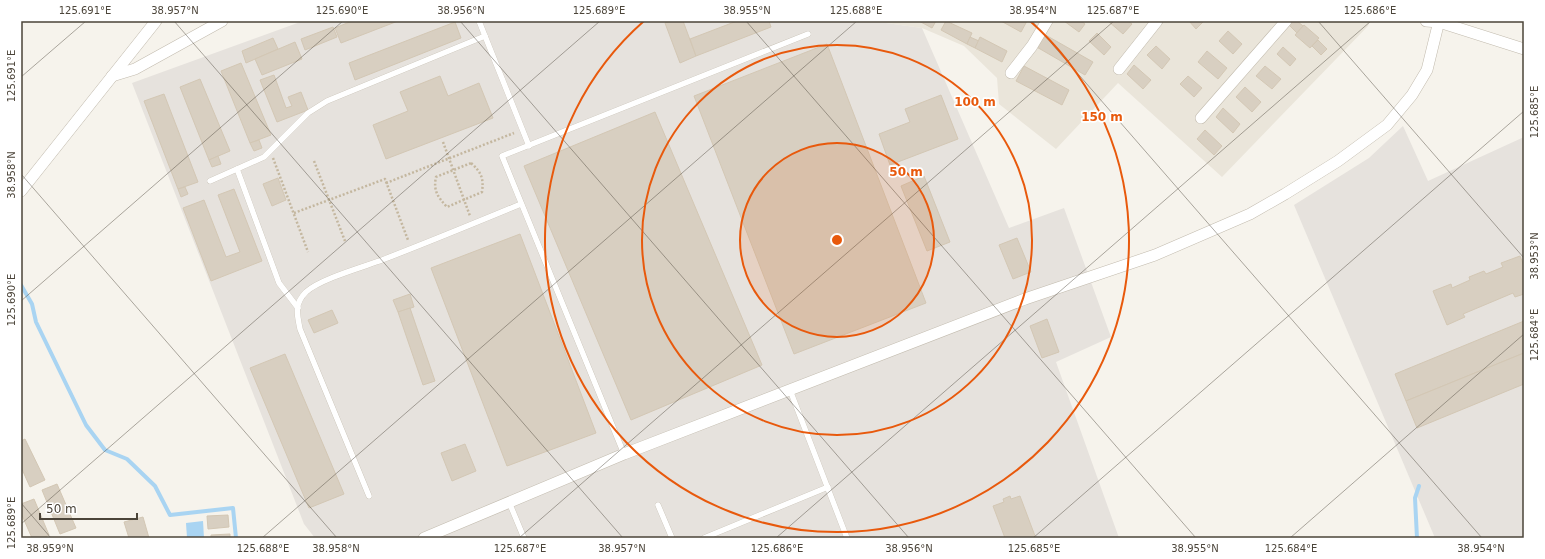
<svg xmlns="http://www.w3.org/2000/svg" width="1545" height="559" font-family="'DejaVu Sans',sans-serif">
  <rect width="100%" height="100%" fill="#f6f3ec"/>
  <path fill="#eae5da" d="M872,21H1370L1368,26L1222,177L1118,83L1056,149L999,104L997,78L964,46L922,28Z"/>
  <g fill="#e6e2dd">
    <path d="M303,21H872L922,28L1009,228L1064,208L1111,337L1056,362L1119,538H315L304,524L132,83Z"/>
    <path d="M1403,126L1428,181L1524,137V538H1435L1294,205L1369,158Z"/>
  </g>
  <path fill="#a9d4f2" d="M203,521L204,538H187L186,523Z"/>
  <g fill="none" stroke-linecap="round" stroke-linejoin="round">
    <g stroke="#a9d4f2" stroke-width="4">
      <path d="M21,285L32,304L36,322L86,425L105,450L127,459L155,486L170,515L233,508L236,538"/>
      <path d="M1417,538L1415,498L1419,486"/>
    </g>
  </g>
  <g fill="#d8cfc1" stroke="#d3c7b4">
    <path d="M352,21H398L341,43L335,28Z"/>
    <path d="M670,21H683L696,56L680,63L665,23Z"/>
    <path d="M737,21H769L771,27L696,56L690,39Z"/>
    <path d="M919,21H936L932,28Z"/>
    <path d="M946,21L972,33L967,44L941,30Z"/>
    <path d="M1001,21H1027L1021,32Z"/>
    <path d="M1064,21H1081L1085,24L1079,32Z"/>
    <path d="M1108,21H1128L1132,24L1123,34Z"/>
    <path d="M1189,21H1202L1203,22L1196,29Z"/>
    <path d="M1293,21H1297L1303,26L1297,33L1289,25Z"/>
    <path d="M455,22L461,38L355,80L349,63Z"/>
    <path d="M1304,25L1319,38L1310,48L1295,35Z"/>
    <path d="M333,27L337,37L305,50L301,39Z"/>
    <path d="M1228,31L1242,44L1233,54L1219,41Z"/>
    <path d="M1042,33L1093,62L1085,75L1035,46Z"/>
    <path d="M1097,33L1111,47L1104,55L1089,41Z"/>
    <path d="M970,37L979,41L975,48L967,44Z"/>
    <path d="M980,37L1007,51L1002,62L975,48Z"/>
    <path d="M273,38L278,49L246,63L242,51Z"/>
    <path d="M1318,40L1327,49L1321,55L1312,46Z"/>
    <path d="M295,42L302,59L262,75L255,59Z"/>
    <path d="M827,44L926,303L794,354L694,96Z"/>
    <path d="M1156,46L1170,59L1162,69L1147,55Z"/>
    <path d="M1283,47L1296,59L1290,66L1277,54Z"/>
    <path d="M1207,51L1227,68L1218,79L1198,62Z"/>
    <path d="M241,63L271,135L250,143L221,71Z"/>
    <path d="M1134,65L1151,80L1143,89L1127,74Z"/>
    <path d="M1024,66L1069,90L1062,105L1016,81Z"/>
    <path d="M1265,66L1281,79L1272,89L1256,76Z"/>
    <path d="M274,75L286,108L292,106L288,97L301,92L308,110L277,122L260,80Z"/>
    <path d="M440,76L448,96L479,83L493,118L386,159L373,125L408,111L400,92Z"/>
    <path d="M1188,76L1202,88L1194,97L1180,84Z"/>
    <path d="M200,79L230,151L209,160L180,87Z"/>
    <path d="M1245,87L1261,102L1252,112L1236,97Z"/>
    <path d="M164,94L198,182L178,189L144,101Z"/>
    <path d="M941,95L958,139L890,165L879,134L910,122L905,109Z"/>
    <path d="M1223,108L1240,124L1233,133L1216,117Z"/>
    <path d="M655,112L762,365L631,420L524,166Z"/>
    <path d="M1205,130L1222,146L1214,155L1197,139Z"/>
    <path d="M259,140L262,148L254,151L250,143Z"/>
    <path d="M218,156L221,164L212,167L209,160Z"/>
    <path d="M924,176L950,242L927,251L901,186Z"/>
    <path d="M278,178L286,200L272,206L263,184Z"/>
    <path d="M185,187L188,194L181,197L178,189Z"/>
    <path d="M234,189L262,261L211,281L183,208L204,200L226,257L240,252L218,195Z"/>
    <path d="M520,234L596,433L507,466L431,268Z"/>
    <path d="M1017,238L1031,272L1013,279L999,245Z"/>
    <path d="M1520,256L1524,266V294L1515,297L1513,293L1463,314L1465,317L1447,325L1433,291L1451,284L1452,288L1470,280L1469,277L1484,271L1486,274L1503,267L1501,263Z"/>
    <path d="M410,294L414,307L398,312L393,300Z"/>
    <path d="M410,308L435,381L423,385L398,312Z"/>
    <path d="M332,310L338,323L314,333L308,320Z"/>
    <path d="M1047,319L1059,352L1042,358L1030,326Z"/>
    <path d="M1524,321V353L1406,401L1395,374Z"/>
    <path d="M1524,353V384L1417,428L1406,401Z"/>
    <path d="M285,354L344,494L309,508L250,368Z"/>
    <path d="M25,439L45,480L30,487L21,467V441Z"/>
    <path d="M465,444L476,471L452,481L441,453Z"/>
    <path d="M57,484L76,528L60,534L42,490Z"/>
    <path d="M1010,496L1011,499L1020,496L1035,536L1033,537L1034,538H1005L993,506L1004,502L1003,499Z"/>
    <path d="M34,499L49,535L43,538H32L21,513V504Z"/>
    <path d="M228,515L229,527L208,529L207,516Z"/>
    <path d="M143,517L149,538H129L124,522Z"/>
    <path d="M230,534V538H211V535Z"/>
  </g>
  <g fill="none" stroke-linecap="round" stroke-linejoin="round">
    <g stroke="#c2bbae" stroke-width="6">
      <g id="lane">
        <path d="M479,21L529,146"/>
        <path d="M237,169L279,283L298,308"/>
        <path d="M210,181L264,157L308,113L327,101L485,36"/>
        <path d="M790,390L847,538"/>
        <path d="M624,454L502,156L808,34"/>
        <path d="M369,496L300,329C297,314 294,304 306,292C320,279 363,267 382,260C429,242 475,223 521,204"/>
        <path d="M509,502L524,538"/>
        <path d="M658,505L672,538"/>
        <path d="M704,538L828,487"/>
      </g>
    </g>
    <g stroke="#c2bbae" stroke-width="12">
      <g id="street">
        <path d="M1426,21L1439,22L1524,49"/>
        <path d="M1119,69L1157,21"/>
        <path d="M1011,73L1032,46L1047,21"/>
        <path d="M112,76L135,69L222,21"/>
        <path d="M1201,118L1286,21"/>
        <path d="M21,191L156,21"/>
        <path d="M424,538L624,454L1025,299L1155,255L1250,214L1285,194L1338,161L1387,125L1412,95L1427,70L1439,21"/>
      </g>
    </g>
    <g stroke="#c4b79f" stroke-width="2.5" stroke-dasharray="2 2" stroke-linecap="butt">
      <path d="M443,142L470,216"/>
      <path d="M273,158L308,252"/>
      <path d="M314,161L345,241"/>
      <path d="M471,163C481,172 484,178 482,192L447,207C438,197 433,191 436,177Z"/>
      <path d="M386,183L514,133"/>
      <path d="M294,213L385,179L408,240"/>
    </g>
    <use href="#lane" stroke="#fff" stroke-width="5.5"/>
    <use href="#street" stroke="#fff" stroke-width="11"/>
  </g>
  <path fill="none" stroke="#4b4439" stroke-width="1" stroke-opacity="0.45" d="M174,21L623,538M460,21L909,538M746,21L1196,538M1032,21L1482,538M1318,21L1524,258M21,77L86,21M21,174L337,538M21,301L343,21M21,503L51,538M21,524L600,21M262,538L857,21M519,538L1114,21M776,538L1371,21M1033,538L1524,111M1290,538L1524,334"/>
  <circle cx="837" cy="240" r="97" fill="#e8590c" fill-opacity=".12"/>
  <g fill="none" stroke="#e8590c" stroke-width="2">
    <circle cx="837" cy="240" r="97"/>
    <circle cx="837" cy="240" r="195"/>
    <path d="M1030 21A292 292 0 1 1 644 21"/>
  </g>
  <circle cx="837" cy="240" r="6" fill="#e8590c" stroke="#fff" stroke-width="2"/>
  <g font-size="12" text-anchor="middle" font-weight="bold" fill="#e8590c" stroke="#fff" stroke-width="3.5" stroke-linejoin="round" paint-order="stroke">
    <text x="975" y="106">100 m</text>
    <text x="1102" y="121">150 m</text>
    <text x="906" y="176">50 m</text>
  </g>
  <rect width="1545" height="559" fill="none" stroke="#ffffff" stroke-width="44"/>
  <path d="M40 513v6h97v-6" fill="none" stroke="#4b4439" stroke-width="2"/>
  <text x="46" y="513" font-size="12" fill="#4b4439" stroke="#ffffff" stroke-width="3" paint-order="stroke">50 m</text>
  <rect x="22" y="22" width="1501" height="515" fill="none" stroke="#4b4439" stroke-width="1.5"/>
  <g font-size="10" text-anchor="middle" fill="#4b4439">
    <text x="85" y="14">125.691°E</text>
    <text x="175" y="14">38.957°N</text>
    <text x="342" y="14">125.690°E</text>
    <text x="461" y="14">38.956°N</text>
    <text x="599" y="14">125.689°E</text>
    <text x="747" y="14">38.955°N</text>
    <text x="856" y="14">125.688°E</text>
    <text x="1033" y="14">38.954°N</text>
    <text x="1113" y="14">125.687°E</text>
    <text x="1370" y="14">125.686°E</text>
    <text transform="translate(11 76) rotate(-90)" y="4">125.691°E</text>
    <text transform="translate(1534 112) rotate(-90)" y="4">125.685°E</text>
    <text transform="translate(11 175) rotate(-90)" y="4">38.958°N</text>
    <text transform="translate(1534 256) rotate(-90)" y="4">38.953°N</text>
    <text transform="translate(11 300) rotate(-90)" y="4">125.690°E</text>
    <text transform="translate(1534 335) rotate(-90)" y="4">125.684°E</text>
    <text transform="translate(11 523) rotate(-90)" y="4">125.689°E</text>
    <text x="50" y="552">38.959°N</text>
    <text x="263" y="552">125.688°E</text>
    <text x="336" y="552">38.958°N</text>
    <text x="520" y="552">125.687°E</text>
    <text x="622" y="552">38.957°N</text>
    <text x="777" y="552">125.686°E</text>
    <text x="909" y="552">38.956°N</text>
    <text x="1034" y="552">125.685°E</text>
    <text x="1195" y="552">38.955°N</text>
    <text x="1291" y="552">125.684°E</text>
    <text x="1481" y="552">38.954°N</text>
  </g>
</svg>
